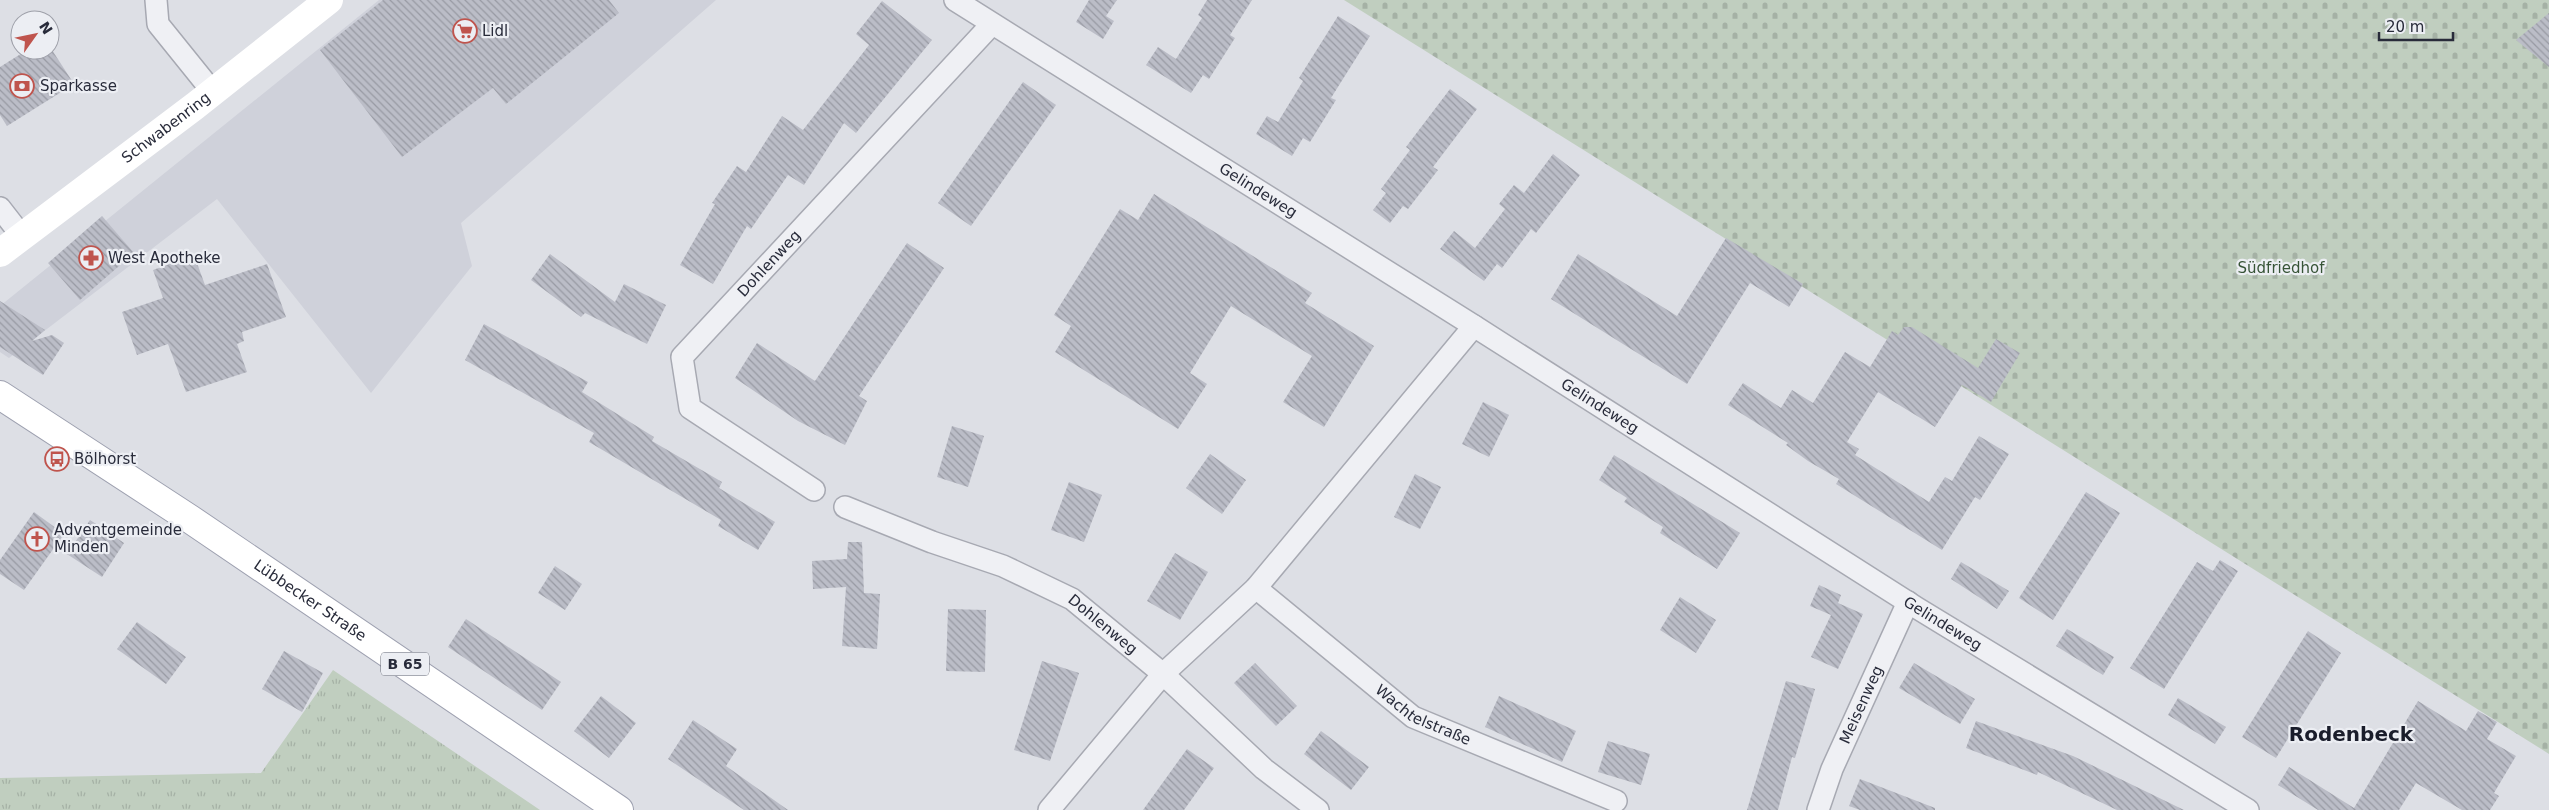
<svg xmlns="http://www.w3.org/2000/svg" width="2549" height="810" font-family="'DejaVu Sans',sans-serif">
  <defs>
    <pattern id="grass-tufts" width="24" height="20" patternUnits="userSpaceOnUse" patternTransform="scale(1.25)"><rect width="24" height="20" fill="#c0cebf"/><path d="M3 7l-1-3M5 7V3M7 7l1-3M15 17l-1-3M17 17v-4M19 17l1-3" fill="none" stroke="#a5b1a5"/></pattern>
    <pattern id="cemetery-stones" width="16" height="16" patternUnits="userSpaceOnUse" patternTransform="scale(1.25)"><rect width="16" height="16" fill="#c0cebf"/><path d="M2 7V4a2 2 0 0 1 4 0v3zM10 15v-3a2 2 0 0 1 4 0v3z" fill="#a5b1a5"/></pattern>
    <pattern id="building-back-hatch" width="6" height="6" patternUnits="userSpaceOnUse" patternTransform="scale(1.25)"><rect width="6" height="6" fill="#bbbdc7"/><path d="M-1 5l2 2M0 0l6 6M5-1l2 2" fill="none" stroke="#989aa3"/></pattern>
  </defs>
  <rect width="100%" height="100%" fill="#dddfe5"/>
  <path fill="#cfd1da" d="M379,0H716L461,223L472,266L371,393L217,199L9,358L0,352V306Z"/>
  <path fill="url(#grass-tufts)" d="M333,670L540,810H0V778L261,773Z"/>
  <path fill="url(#cemetery-stones)" d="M1344,0H2549V754Z"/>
  <g fill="url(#building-back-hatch)">
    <path d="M383,0H609L619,13L506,104L493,88L402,157L320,50Z"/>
    <path d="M1089,0H1117L1106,16L1114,21L1103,39L1076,22Z"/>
    <path d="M1207,0H1252L1230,35L1235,38L1209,79L1203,75L1191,93L1146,65L1158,47L1176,59L1202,18L1198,15Z"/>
    <path d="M882,1L932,40L856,133L844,123L804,185L788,175L751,229L747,226L713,284L680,265L715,204L712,203L737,166L746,172L782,116L803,130L869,45L856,34Z"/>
    <path d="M2549,13V67L2516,40Z"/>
    <path d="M1338,16L1370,36L1331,98L1336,100L1310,142L1303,138L1292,156L1256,134L1267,116L1278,122L1303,81L1299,78Z"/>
    <path d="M27,50H52L74,84L7,126L0,115V67Z"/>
    <path d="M1023,82L1056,105L971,226L938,203Z"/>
    <path d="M1450,89L1477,109L1433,167L1438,170L1408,209L1403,206L1390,223L1373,210L1386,193L1381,189L1410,150L1406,147Z"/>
    <path d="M1553,154L1580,175L1536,233L1531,229L1502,268L1497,264L1484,281L1440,249L1454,231L1475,248L1505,209L1499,204L1514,185L1524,193Z"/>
    <path d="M1154,194L1312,293L1305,303L1374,346L1324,427L1283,402L1312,356L1231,306L1190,373L1207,384L1178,429L1055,352L1071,326L1054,315L1120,209L1138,220Z"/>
    <path d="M102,216L134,253L80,300L48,263Z"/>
    <path d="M1726,238L1803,284L1789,307L1750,283L1687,384L1551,299L1578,254L1677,316Z"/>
    <path d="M907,243L944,268L859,396L867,401L845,445L798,421L735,378L757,343L815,381Z"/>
    <path d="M550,254L615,302L624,284L666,305L647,344L585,313L581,317L531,280Z"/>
    <path d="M194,255L205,285L267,264L286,317L242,332L244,341L237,344L247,372L186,392L168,344L137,355L122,312L163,298L153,270Z"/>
    <path d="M0,301L45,330L32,341L52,335L64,343L43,375L0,347Z"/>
    <path d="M484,324L588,382L582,392L654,437L652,441L722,482L719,488L775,522L758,550L718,526L721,520L589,442L594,433L465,360Z"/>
    <path d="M1904,327H1912L1978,368L1996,339L2020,353L1991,402L1962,385L1935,427L1878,392L1847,442L1859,449L1855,455L1929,502L1945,477L1952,481L1979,436L2009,454L1980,500L1975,497L1942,550L1836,484L1839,479L1808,461L1786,445L1788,443L1728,405L1743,383L1781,408L1792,390L1813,403L1845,352L1870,367L1892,331L1898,335Z"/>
    <path d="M1483,402L1509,415L1489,457L1462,444Z"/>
    <path d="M952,426L984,436L968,487L937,477Z"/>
    <path d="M1210,454L1246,480L1222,514L1186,488Z"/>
    <path d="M1614,455L1740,533L1717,569L1660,533L1663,527L1624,502L1627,498L1599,480Z"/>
    <path d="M1415,474L1441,487L1420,529L1394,517Z"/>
    <path d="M1069,482L1102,495L1084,542L1051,530Z"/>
    <path d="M2086,492L2120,513L2053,620L2019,598Z"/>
    <path d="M34,512L64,534L24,590L0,574V560Z"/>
    <path d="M90,520L124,543L102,577L67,554Z"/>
    <path d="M848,542H862L864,593L880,594L877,649L842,646L846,587L813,589L812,561L847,559Z"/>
    <path d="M1175,553L1208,572L1180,620L1147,601Z"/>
    <path d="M2220,560L2238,571L2164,689L2130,668L2197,562L2213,571Z"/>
    <path d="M1961,562L2009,591L1997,609L1951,579Z"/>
    <path d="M555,566L582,584L565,610L538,593Z"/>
    <path d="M1819,585L1841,595L1838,603L1863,614L1838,669L1811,657L1831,615L1810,606Z"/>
    <path d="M1680,597L1716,620L1696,653L1660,630Z"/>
    <path d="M948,609L986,610L985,672L946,671Z"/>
    <path d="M466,619L561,682L542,710L448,647Z"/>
    <path d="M137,622L186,657L166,684L117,649Z"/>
    <path d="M2067,629L2114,657L2103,675L2056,646Z"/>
    <path d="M2308,631L2341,653L2276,758L2242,737Z"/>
    <path d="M284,651L323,673L302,712L262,689Z"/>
    <path d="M1042,661L1079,673L1050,761L1014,750Z"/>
    <path d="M1255,663L1297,706L1276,726L1234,683Z"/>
    <path d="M1914,663L1975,699L1960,724L1899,688Z"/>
    <path d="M1786,681L1815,689L1795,758L1792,757L1778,810H1747Z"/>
    <path d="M601,696L636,723L609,758L574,731Z"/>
    <path d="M1499,696L1576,731L1562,762L1485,727Z"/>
    <path d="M2178,698L2226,727L2215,744L2168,715Z"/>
    <path d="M2418,701L2466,731L2478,711L2497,722L2487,739L2516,756L2494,793L2499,796L2490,810H2462L2416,783L2399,810H2318L2278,785L2289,767L2354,808Z"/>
    <path d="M693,720L737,749L726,766L788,810H744L668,759Z"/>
    <path d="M1976,721L2073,756L2184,810H2117L2038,772L2037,775L1966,748Z"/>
    <path d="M1321,731L1369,767L1351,790L1304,754Z"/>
    <path d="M1608,741L1650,754L1641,785L1598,772Z"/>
    <path d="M1187,749L1214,768L1184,810H1143Z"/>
    <path d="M1860,779L1935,808V810H1860L1849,806Z"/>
  </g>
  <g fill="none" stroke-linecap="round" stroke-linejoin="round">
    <g stroke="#a7a9b2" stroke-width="24">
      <g id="street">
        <path d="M156,0L158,24L212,91"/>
        <path id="s1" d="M955,0L1474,326L1917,608L2248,810"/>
        <path d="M0,208L21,235"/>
        <path id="s2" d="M814,490L690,408L682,357L992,24"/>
        <path id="s3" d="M845,507L932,542L1003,566L1072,599L1163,674L1264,769L1318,810"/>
        <path id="s4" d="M1256,588L1413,717L1616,801"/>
        <path d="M1049,810L1163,674L1256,588L1474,326"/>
        <path id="s5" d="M1818,810L1832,769L1908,602"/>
      </g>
    </g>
    <g stroke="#9ea1b0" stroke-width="30">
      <g id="primary">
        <path id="s7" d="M0,395L190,519L619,810"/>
      </g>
    </g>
    <use href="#street" stroke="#eff0f4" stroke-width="21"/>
    <path stroke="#fff" stroke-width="28" id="s6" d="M0,253L195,106L329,0"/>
    <use href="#primary" stroke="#fff" stroke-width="28"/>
  </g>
  <defs>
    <g id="supermarket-ring" transform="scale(1.25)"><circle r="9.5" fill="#eceef3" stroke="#bf544d" stroke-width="1.5"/><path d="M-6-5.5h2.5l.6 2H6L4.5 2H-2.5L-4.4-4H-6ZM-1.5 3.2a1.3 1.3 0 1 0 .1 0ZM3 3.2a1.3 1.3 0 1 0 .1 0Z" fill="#bf544d"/></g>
    <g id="bank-ring" transform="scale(1.25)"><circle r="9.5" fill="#eceef3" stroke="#bf544d" stroke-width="1.5"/><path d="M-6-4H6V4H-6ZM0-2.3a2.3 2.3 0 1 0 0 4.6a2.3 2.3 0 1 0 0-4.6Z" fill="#bf544d"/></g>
    <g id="pharmacy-ring" transform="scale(1.25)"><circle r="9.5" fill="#eceef3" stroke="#bf544d" stroke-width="1.5"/><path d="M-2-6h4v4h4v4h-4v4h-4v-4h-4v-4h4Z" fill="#bf544d"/></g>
    <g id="bus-ring" transform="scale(1.25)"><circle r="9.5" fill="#eceef3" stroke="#bf544d" stroke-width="1.5"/><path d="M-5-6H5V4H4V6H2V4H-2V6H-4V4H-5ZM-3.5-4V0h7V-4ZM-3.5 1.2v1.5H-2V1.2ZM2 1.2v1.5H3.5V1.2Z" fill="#bf544d"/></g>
    <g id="church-ring" transform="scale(1.25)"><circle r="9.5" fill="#eceef3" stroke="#bf544d" stroke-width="1.5"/><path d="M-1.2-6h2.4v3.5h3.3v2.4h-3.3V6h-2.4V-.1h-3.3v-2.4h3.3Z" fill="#bf544d"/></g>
  </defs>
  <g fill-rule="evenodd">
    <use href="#supermarket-ring" x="465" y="31"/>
    <use href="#bank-ring" x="22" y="86"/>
    <use href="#pharmacy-ring" x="91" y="258"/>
    <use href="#bus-ring" x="57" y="459"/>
    <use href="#church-ring" x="37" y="539"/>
  </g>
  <g text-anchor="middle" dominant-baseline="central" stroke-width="4.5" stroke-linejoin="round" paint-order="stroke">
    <rect fill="#eceef3" stroke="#636672" stroke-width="1" x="381" y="652.5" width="48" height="23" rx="4"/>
    <g font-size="14" font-weight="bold" fill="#282b3a">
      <text x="405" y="664">B 65</text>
    </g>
    <g font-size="15" fill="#282b3a" stroke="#eceef3" text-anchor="start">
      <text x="482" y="31">Lidl</text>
      <text x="40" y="86">Sparkasse</text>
      <text x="108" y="258">West Apotheke</text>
      <text x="74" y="459">Bölhorst</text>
      <text x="54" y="530">Adventgemeinde<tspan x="54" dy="17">Minden</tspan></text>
    </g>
    <g font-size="15" fill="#282b3a" stroke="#eceef3">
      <text stroke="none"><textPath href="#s6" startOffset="208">Schwabenring</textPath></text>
      <text stroke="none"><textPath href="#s1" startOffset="358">Gelindeweg</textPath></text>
      <text stroke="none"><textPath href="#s2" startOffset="328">Dohlenweg</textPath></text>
      <text stroke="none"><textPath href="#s1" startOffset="762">Gelindeweg</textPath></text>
      <text stroke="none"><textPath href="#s7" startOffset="372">Lübbecker Straße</textPath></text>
      <text stroke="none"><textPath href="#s1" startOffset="1168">Gelindeweg</textPath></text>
      <text stroke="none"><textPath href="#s3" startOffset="285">Dohlenweg</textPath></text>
      <text stroke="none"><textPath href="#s5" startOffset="114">Meisenweg</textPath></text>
      <text stroke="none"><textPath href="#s4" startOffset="211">Wachtelstraße</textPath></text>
    </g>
    <g font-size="15" fill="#375437" stroke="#eceef3">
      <text x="2281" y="268">Südfriedhof</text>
    </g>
    <g font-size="20" font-weight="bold" fill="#1a1d2b" stroke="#eceef3">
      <text x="2351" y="734">Rodenbeck</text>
    </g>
  </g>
  <g transform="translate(35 35) rotate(57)"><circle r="24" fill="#eceef3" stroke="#9ea0a9"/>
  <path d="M0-4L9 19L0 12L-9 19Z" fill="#bf544d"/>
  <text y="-8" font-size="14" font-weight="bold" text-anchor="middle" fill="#282b3a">N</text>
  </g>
  <path d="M2379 32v8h74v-8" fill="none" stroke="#282b3a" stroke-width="2.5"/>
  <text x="2386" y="32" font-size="15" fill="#282b3a" stroke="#eceef3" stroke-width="4" paint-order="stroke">20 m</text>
</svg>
